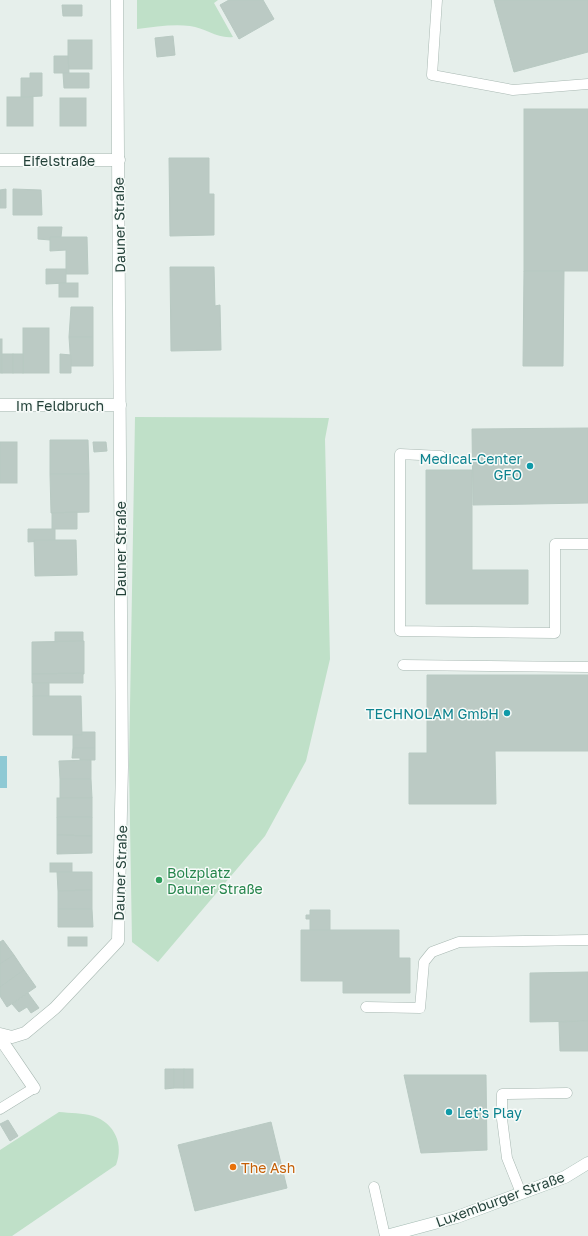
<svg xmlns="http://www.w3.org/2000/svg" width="588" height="1236" font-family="'Golos Text',sans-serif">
  <rect width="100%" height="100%" fill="#e6efeb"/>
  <g fill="#bfe0c8">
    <path d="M137,0H218L214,3L233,37C218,39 205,28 190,26C172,24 155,27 137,29Z"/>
    <path d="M135,417L329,418L325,439L330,659L306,761L265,836L158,962L132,942L129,765Z"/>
    <path d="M59,1112C70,1113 83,1113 93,1116C115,1123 124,1145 116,1165L12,1236H0V1150Z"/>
  </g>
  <rect fill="#8ec9d4" x="0" y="756" width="7" height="32"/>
  <g fill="#bbcac4" stroke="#b8c9c2">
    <path d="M229,0H263L274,19L239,39L220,5Z"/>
    <path d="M494,0H588V52L514,72Z"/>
    <path d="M62,5H82V16H63Z"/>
    <path d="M173,36L175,55L157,57L155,38Z"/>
    <rect x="68" y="40" width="24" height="29"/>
    <path d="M54,56H68L69,73H54Z"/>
    <path d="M30,73H42V96L21,97V78H30Z"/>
    <path d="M63,73H89V88H64Z"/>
    <rect x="7" y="97" width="26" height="29"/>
    <rect x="60" y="98" width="26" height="28"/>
    <rect x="524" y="109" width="64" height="162"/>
    <path d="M169,158H209V194H214V235L170,236Z"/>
    <path d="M6,189V208H0V190Z"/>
    <path d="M13,189L41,190L42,215H13Z"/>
    <path d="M38,227H62L61,237H50V240L38,239Z"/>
    <path d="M50,237H87L88,274H66V250L50,251Z"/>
    <path d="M170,267H214L215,306L220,305L221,350L171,351Z"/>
    <path d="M46,269H66V283L46,284Z"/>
    <path d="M524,271H564L563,366H523Z"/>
    <rect x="59" y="283" width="19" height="14"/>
    <path d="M71,307H93V337H69Z"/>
    <rect x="23" y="328" width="26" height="45"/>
    <path d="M69,337H93V366H71Z"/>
    <rect x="0" y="339" width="2" height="34"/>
    <rect x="2" y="354" width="11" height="19"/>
    <rect x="13" y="354" width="10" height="19"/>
    <path d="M60,354L71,355V373H60Z"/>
    <path d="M588,428V503L473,505L472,429Z"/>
    <path d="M50,440H88L89,474H50Z"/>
    <rect x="0" y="442" width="17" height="41"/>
    <path d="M93,442H106L107,451L94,452Z"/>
    <path d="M426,470H472V570H528V604H426Z"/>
    <path d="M50,474H89V512L51,513Z"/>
    <path d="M77,512V529H52V513Z"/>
    <path d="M28,529H55V540L28,542Z"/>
    <path d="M34,540H76L77,575L35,576Z"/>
    <path d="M55,632H83V641L55,642Z"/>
    <path d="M84,641V674H32V642Z"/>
    <path d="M83,673V683H32V674Z"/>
    <path d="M427,675H588V751H495L496,804H409V753H427Z"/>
    <rect x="33" y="683" width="16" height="13"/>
    <path d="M33,696H81L82,735H33Z"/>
    <path d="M82,732H95V748H73V735H82Z"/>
    <path d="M73,748H95V760H80V758H72Z"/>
    <path d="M91,760V779H60L59,761Z"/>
    <path d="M60,779H91L92,798H60Z"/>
    <rect x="57" y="798" width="35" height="19"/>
    <path d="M57,817H92V836L57,835Z"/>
    <path d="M57,835L92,836V853L57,854Z"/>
    <rect x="50" y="863" width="22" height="9"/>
    <path d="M57,872H92V890L58,891Z"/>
    <path d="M92,890V909H58V891Z"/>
    <path d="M58,909H92L93,927H58Z"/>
    <path d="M310,910H330V930H310V919H306V915H310Z"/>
    <path d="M301,930H399V958H410V993H343V981H301Z"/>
    <rect x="68" y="937" width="19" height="9"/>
    <path d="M3,940L14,955L0,964V942Z"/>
    <path d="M14,955L24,970L0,987V964Z"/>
    <path d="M24,970L36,987L7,1007L0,996V987Z"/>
    <path d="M588,972V1021L530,1022V973Z"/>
    <path d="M28,993L39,1008L31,1013L27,1007L19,1012L12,1004Z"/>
    <path d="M588,1021V1051H560L559,1022Z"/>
    <path d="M165,1069H174V1088L165,1089Z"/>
    <rect x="174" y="1069" width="10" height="19"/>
    <rect x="184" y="1069" width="9" height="19"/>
    <path d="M404,1075H486L487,1150L421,1153Z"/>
    <path d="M8,1120L18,1136L10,1141L0,1124Z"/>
    <path d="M271,1122L287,1188L195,1211L178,1145Z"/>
  </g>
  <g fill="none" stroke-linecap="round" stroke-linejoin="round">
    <g stroke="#a8b8b2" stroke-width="11">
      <g id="service">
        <path d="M437,0L432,75L513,90L588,84"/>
        <path d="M441,456L400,454V631L555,633V544H588"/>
        <path d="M403,665L588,667"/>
        <path d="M366,1007L420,1008L424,962L432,952L459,942L588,940"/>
        <path d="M0,1109L34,1088"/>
        <path d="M374,1187L385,1236"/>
        <path d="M521,1193L507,1158L502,1119V1094L567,1093"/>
      </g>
    </g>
    <g stroke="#a8b8b2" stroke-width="13">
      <g id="minor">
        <path d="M0,160H119"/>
        <path d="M0,405H120"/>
        <path d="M0,1034L12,1037L25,1033L55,1008L118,941L122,767L117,0"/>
        <path d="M0,1038L34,1088"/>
      </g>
    </g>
    <g stroke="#a4bbb3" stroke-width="13">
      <path id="secondary" d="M386,1236L457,1217L565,1177L588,1163"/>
    </g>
    <use href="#service" stroke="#fff" stroke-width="10"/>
    <use href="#minor" stroke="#fff" stroke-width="12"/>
    <use href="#secondary" stroke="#fff" stroke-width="12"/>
  </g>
  <g fill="#0f9aa8" stroke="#f7fbf9" stroke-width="1.5">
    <circle cx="530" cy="466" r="4"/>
    <circle cx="507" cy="713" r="4"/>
    <circle cx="449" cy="1112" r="4"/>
  </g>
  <circle fill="#2e9e5b" stroke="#f7fbf9" stroke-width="1.5" cx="159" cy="880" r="4"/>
  <circle fill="#e8710a" stroke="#f7fbf9" stroke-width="1.5" cx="233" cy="1167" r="4"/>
  <g text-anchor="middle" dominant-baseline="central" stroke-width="3" stroke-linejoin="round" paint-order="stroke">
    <g font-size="14" fill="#24423a" stroke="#f7fbf9">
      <text x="59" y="160">Eifelstraße</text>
      <text transform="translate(119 225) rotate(-91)">Dauner Straße</text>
      <text x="60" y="405">Im Feldbruch</text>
      <text transform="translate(120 549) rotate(-90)">Dauner Straße</text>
      <text transform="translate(120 873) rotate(-88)">Dauner Straße</text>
      <text transform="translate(500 1199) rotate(-20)">Luxemburger Straße</text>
    </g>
    <g font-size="14" fill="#0d838f" stroke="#f7fbf9" text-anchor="end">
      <text x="522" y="458">Medical-Center<tspan x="522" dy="16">GFO</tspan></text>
      <text x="499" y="713">TECHNOLAM GmbH</text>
      <text x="457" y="1112" text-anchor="start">Let's Play</text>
    </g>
    <g font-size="14" fill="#27864d" stroke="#f7fbf9" text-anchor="start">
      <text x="167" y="872">Bolzplatz<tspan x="167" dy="16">Dauner Straße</tspan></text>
    </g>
    <g font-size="14" fill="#c56008" stroke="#f7fbf9" text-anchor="start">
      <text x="241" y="1167">The Ash</text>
    </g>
  </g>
</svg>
